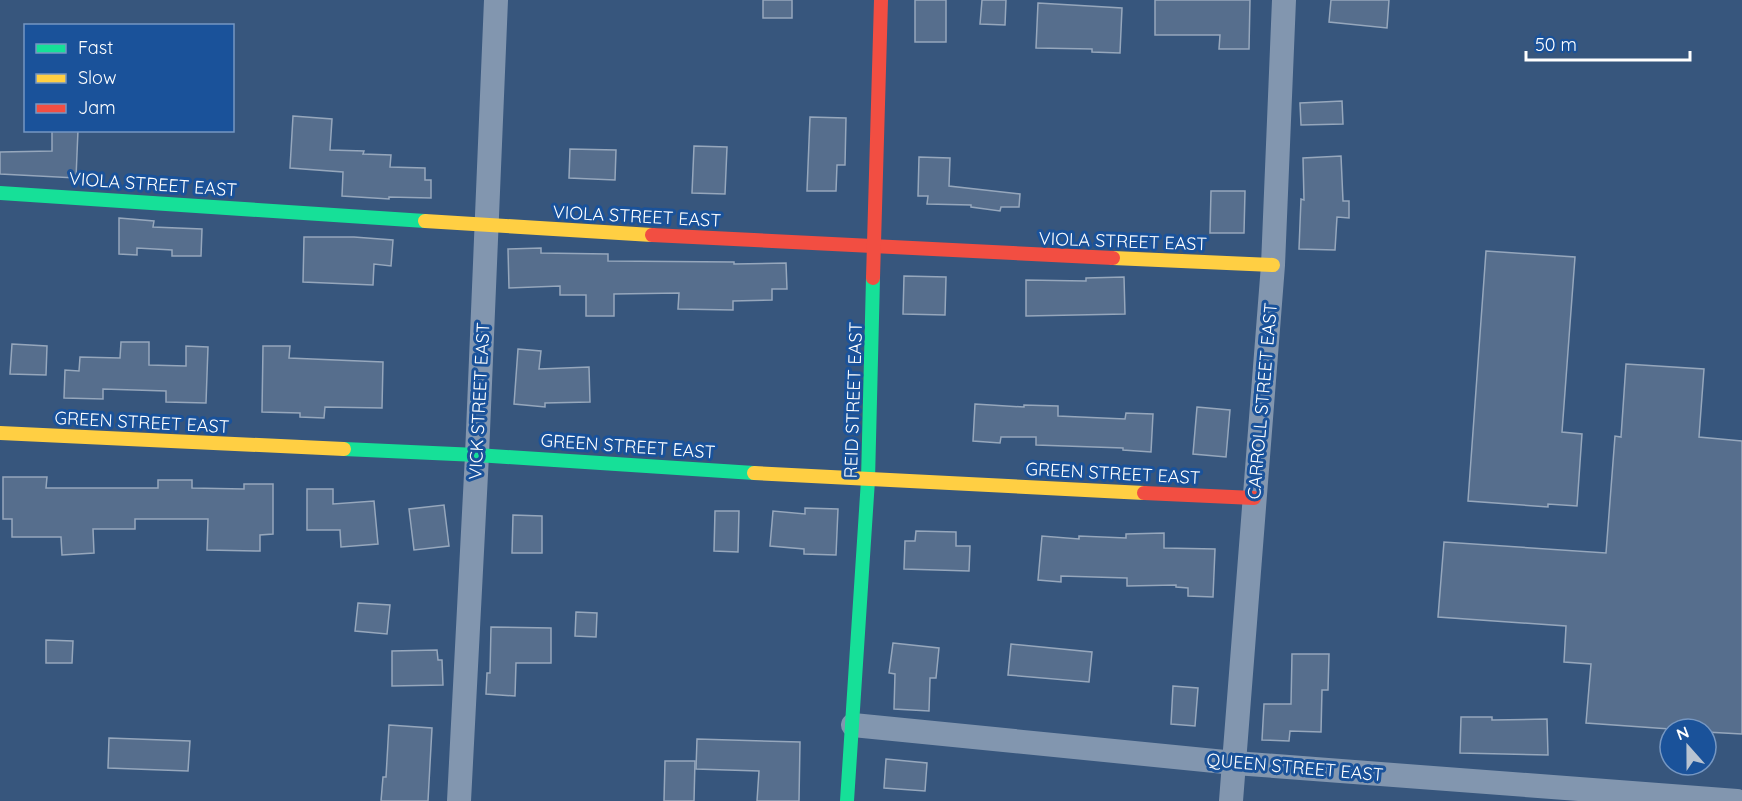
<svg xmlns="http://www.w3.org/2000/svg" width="1742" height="801" font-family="Quicksand,sans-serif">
  <rect width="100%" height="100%" fill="#37567d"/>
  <g fill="#566e8d" stroke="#96a7bc" stroke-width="1.5">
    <rect x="763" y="0" width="29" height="18"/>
    <rect x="915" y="0" width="31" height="42"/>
    <path d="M982,0H1006L1005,25L980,24Z"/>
    <path d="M1155,0H1250L1249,49H1219L1220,35H1155Z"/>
    <path d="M1331,0H1389L1387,28L1329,22Z"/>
    <path d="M1038,3L1122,8L1120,53L1092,52V49L1036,48Z"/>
    <path d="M1342,101L1343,124L1301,125L1300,103Z"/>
    <path d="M293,116L332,119L330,150L364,151L363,154L391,155L390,167L425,168V180H431V198L389,197V199L342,196L343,172L290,168Z"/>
    <path d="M810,117L846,118L845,165H837L836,191H807Z"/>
    <path d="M52,130H78L76,178L0,174V152L52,151Z"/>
    <path d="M694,146L727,147L725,194L692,193Z"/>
    <path d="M570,149L616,150L615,180L569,178Z"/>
    <path d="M1341,156L1343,201H1349V218L1337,217L1335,250L1299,249L1301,199L1304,200L1303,158Z"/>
    <path d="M919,157L950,158L949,186L1020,194L1019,207H1001L1000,211L971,207V205L927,204L928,196H918Z"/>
    <path d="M1211,191H1245L1244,233H1210Z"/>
    <path d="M119,218L154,221L153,227L202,229L201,256H172V250L137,248V255L119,254Z"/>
    <path d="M304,237H354L393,240L391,266L374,264L373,285L303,282Z"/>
    <path d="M541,248V253L608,254V261L734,262V264L786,263L787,289H772V300L733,301V310L678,309L679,293L614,294V316H586V295H560V286L509,288L508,249Z"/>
    <path d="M1486,251L1575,257L1562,432L1582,434L1577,506L1548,504V507L1468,501Z"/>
    <path d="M904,276L946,277L945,315L903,314Z"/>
    <path d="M1124,277L1125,314L1026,316V280L1086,281V278Z"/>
    <path d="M121,342H149V365L186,366V346L208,347L206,403L166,402V391L103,389V399L64,398L65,370L79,371L80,357L120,358Z"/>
    <path d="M12,344L47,346L46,375L10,374Z"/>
    <path d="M263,346H290L289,358L383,362L382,408L325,407L324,418L300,417V413L262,412Z"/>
    <path d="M518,349L541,351L539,369L589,367L590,402L545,403V407L514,404Z"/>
    <path d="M1626,364L1704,369L1699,437L1742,441V734L1706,732V729H1670L1586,723L1591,664L1564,662L1566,626L1438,617L1444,542L1606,553L1615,436L1621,437Z"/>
    <path d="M975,404L1024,407V405L1058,406V416L1125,419L1126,413L1153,414L1151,452L1123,450V448L1036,445V437H1001L1000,443L973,441Z"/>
    <path d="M1197,407L1230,410L1226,457L1193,454Z"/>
    <path d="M3,477H47L46,488H158V480H192V488L244,489V484H273V534L260,535V551L207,550L208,519H135V529H93L94,553L62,555L61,537H12V519H3Z"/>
    <path d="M307,489H333V504L374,501L378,544L341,547L340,530H307Z"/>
    <path d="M444,505L449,546L414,550L409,509Z"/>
    <path d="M805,508L838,509L836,555L804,554V549L770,546L773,511L805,514Z"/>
    <path d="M715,511H739L738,552L714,551Z"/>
    <path d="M513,515L542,516V553H512Z"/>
    <path d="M916,531L956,532V546H970L969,571L904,569L905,541H915Z"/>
    <path d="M1164,533V548L1215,549L1213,597L1188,596V588L1176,587V585L1127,586V578L1061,576V582L1038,580L1042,536L1079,539V536L1126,538V534Z"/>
    <path d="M358,603L390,605L387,634L355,631Z"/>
    <path d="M576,612L597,613L596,637L575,636Z"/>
    <path d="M491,627L551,628V663H516L515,696L486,694L487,673H490Z"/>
    <path d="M46,640L73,641L72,663H46Z"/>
    <path d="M893,643L939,648L936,678H930L929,711L894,709L895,674L889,673Z"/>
    <path d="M1011,644L1092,652L1089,682L1008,675Z"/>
    <path d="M437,650L438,660H442L443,685L392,686V651Z"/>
    <path d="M1292,654H1329L1328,690H1322L1321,732L1290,731L1289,741L1262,740L1264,704H1291Z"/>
    <path d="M1173,686L1198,688L1195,726L1171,724Z"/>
    <path d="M1461,717H1492V720L1547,719L1548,755L1460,753Z"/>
    <path d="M389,725L432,728L428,801H381L383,777H386Z"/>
    <path d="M109,738L190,741L188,771L108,768Z"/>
    <path d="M697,739L800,742L799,801H757L759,771L696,769Z"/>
    <path d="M886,759L927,763L925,791L884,788Z"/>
    <path d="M665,761H695L694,801H664Z"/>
  </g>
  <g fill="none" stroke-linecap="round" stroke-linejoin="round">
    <g stroke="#8296af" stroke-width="24">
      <path d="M853,725L1235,763L1737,801"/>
      <path d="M459,801L477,455L496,0"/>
      <path d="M1231,801L1273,265L1284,0"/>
    </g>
    <g stroke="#16e098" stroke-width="14">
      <path d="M0,193L425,221"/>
      <path d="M344,449L477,455L754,473"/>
      <path d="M847,801L868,480L873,278"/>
    </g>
    <g stroke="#ffcf43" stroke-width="14">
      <path d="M425,221L652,235"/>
      <path d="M1113,258L1273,265"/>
      <path d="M0,433L344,449"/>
      <path d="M754,473L1144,493"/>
    </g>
    <g stroke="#f24e42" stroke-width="14">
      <path d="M652,235L1113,258"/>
      <path d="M873,278L881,0"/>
      <path d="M1144,493L1254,498"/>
    </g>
  </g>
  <g text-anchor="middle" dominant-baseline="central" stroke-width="6" stroke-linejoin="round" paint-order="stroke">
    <g font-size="18" fill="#fff" stroke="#1a529a">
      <text transform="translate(153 184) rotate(4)">VIOLA STREET EAST</text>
      <text transform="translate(637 216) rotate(3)">VIOLA STREET EAST</text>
      <text transform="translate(1123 241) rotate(2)">VIOLA STREET EAST</text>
      <text transform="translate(853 400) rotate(-88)">REID STREET EAST</text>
      <text transform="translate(479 401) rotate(-87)">VICK STREET EAST</text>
      <text transform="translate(1262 401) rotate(-85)">CARROLL STREET EAST</text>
      <text transform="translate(142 422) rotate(3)">GREEN STREET EAST</text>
      <text transform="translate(628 446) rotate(4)">GREEN STREET EAST</text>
      <text transform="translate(1113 473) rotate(3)">GREEN STREET EAST</text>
      <text transform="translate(1295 767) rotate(5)">QUEEN STREET EAST</text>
    </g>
  </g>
  <rect x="24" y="24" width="210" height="108" fill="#1a529a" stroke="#7697c2" stroke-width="1.5"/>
  <rect x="36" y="44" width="30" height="9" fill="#16e098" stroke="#7697c2" stroke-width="1.5"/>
  <text x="78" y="54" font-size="18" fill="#ffffff">Fast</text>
  <rect x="36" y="74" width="30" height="9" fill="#ffcf43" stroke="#7697c2" stroke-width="1.5"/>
  <text x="78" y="84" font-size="18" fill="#ffffff">Slow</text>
  <rect x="36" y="104" width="30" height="9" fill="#f24e42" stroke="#7697c2" stroke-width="1.5"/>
  <text x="78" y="114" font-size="18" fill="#ffffff">Jam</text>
  <g transform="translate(1688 747) rotate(339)"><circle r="28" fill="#1a529a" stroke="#7697c2" stroke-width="1.5"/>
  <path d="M0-4.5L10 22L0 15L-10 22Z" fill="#b9c4d2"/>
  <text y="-9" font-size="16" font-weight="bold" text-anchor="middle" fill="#ffffff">N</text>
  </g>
  <path d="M1526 51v9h164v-9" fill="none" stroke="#ffffff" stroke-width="3"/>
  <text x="1535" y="51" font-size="18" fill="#ffffff" stroke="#1a529a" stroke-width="4.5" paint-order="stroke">50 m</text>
</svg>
